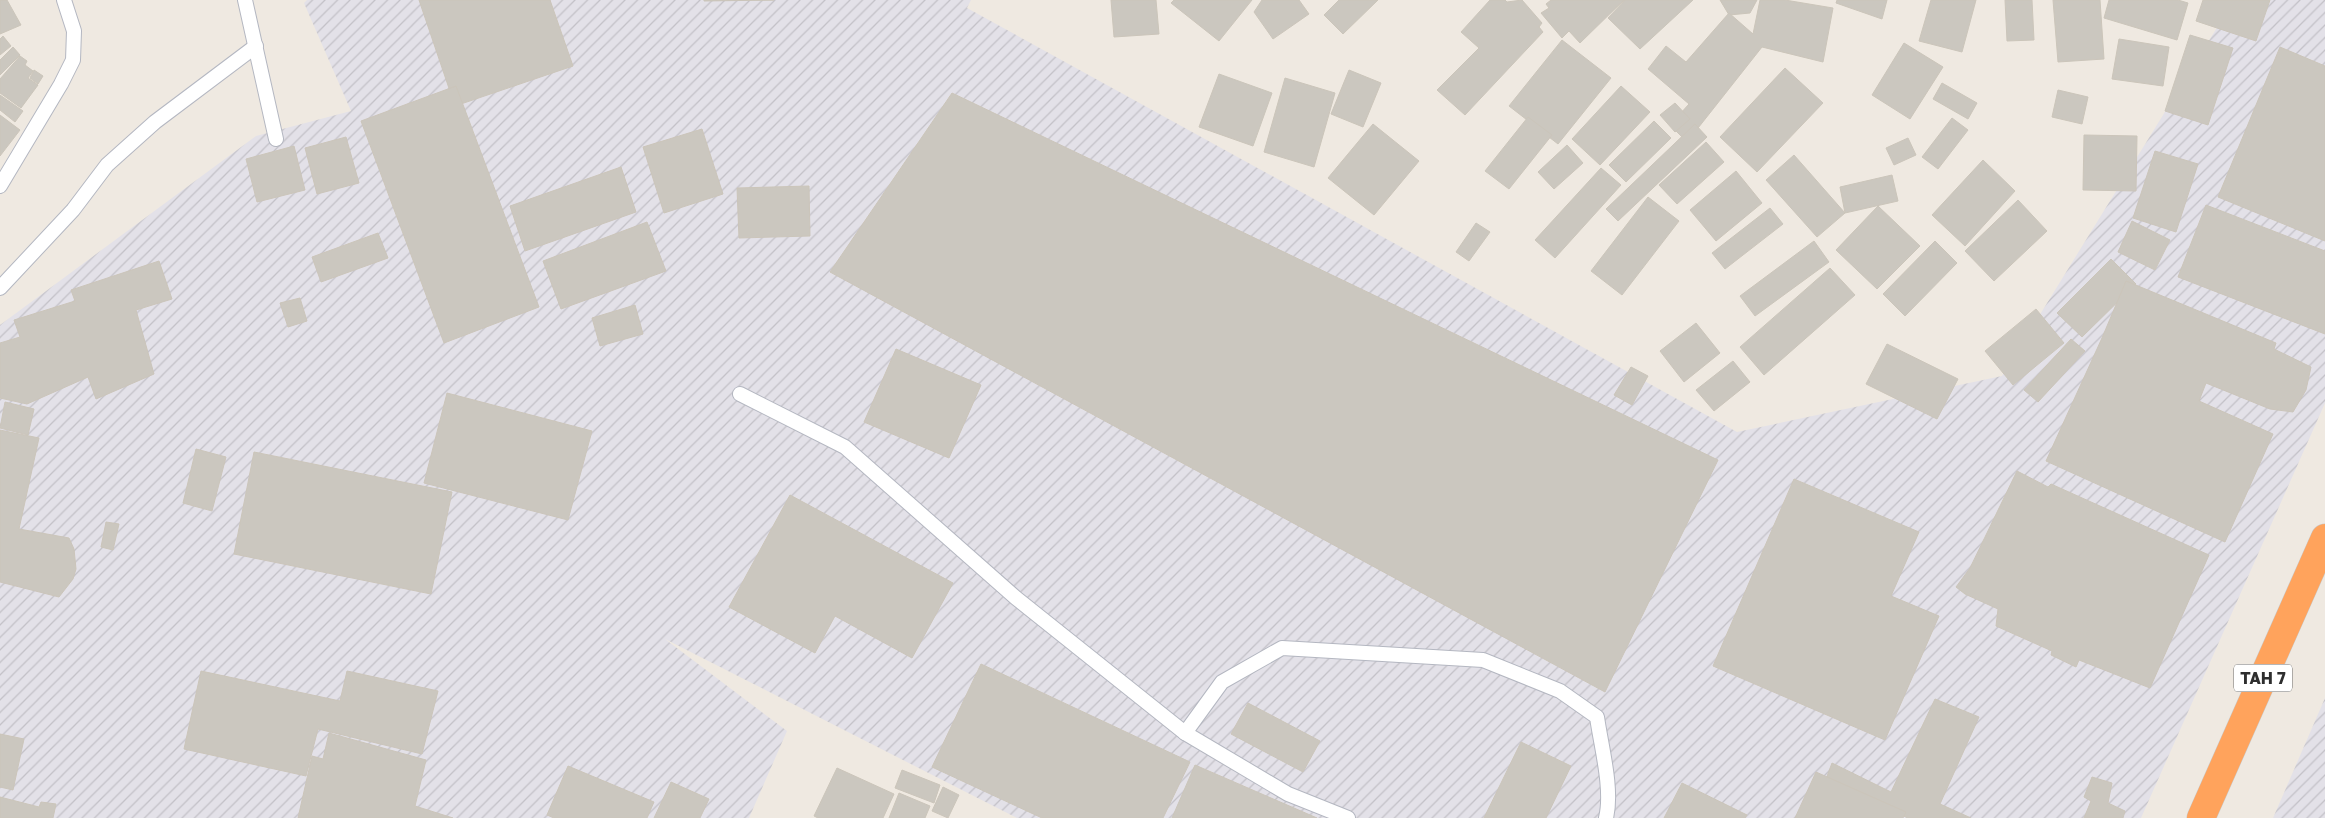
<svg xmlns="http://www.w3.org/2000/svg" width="2325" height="818" font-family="'Golos Text',sans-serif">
  <defs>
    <pattern id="industrial-furrows" width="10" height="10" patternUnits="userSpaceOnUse" patternTransform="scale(1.25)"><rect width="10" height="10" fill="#e3e1e8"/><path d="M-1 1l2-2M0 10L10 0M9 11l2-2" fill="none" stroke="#c3c1c7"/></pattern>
  </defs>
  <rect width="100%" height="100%" fill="#efe9e1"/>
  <g fill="url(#industrial-furrows)">
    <path d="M307,0H971L967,8L1737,432L2002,376L2234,0H2325V403L2141,818H1017L665,639L787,731L749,818H0V325L256,136L351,111L304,3Z"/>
    <path d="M2325,698V818H2273Z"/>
  </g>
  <g fill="#cbc7bf" stroke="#cbc5ba">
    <path d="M0,0H7L21,25L0,34Z"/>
    <path d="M419,0H550L573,66L455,106Z"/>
    <path d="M704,0H774L704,1Z"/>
    <path d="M1111,0H1156L1159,34L1114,37Z"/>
    <path d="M1174,0H1252L1219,41L1171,3Z"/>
    <path d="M1262,0H1299L1309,14L1273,39L1254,12Z"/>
    <path d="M1339,0H1378L1343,34L1324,15Z"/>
    <path d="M1490,0H1505L1507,2L1522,0L1542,23L1539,27L1543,32L1465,115L1437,90L1479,48L1461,32Z"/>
    <path d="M1551,0H1624L1580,43L1569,31L1562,38L1541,13L1549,8L1546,4Z"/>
    <path d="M1625,0H1693L1640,49L1608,18Z"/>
    <path d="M1720,0H1757L1750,13L1729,15Z"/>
    <path d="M1760,0H1785L1833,8L1823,62L1762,47L1687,142L1670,125L1689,104L1648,69L1666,46L1686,62L1729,13L1753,34Z"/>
    <path d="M1837,0H1887L1882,19L1836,3Z"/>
    <path d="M1931,0H1976L1962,52L1919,41Z"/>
    <path d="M2005,0H2032L2034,40L2007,41Z"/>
    <path d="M2053,0H2100L2104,59L2058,62Z"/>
    <path d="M2109,0H2178L2188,3L2177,40L2104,18Z"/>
    <path d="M2203,0H2270L2256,41L2196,21Z"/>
    <path d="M2190,35L2233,48L2208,125L2165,111Z"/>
    <path d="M3,36L11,46L0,55V39Z"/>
    <path d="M2119,39L2169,47L2163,86L2112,79Z"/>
    <path d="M1562,40L1611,78L1558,144L1509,106Z"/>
    <path d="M1904,43L1943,67L1910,119L1872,95Z"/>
    <path d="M13,47L20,55L0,75V60Z"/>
    <path d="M2280,47L2325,66V241L2218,197Z"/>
    <path d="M20,56L27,61L25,65L33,71L28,78L38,85L21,108L0,93V79Z"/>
    <path d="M1785,68L1823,103L1757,172L1720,137Z"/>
    <path d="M34,70L43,76L38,84L30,78Z"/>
    <path d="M1349,70L1381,83L1363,127L1331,114Z"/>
    <path d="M1219,74L1272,93L1253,146L1199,127Z"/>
    <path d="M1285,78L1335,93L1314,167L1264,152Z"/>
    <path d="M1942,83L1977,103L1968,119L1933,99Z"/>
    <path d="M456,86L539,307L444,343L361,121Z"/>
    <path d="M1621,86L1650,112L1600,165L1572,139Z"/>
    <path d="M2058,90L2088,97L2082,124L2052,117Z"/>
    <path d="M952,93L1718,460L1605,692L830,272Z"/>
    <path d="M0,95L23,111L15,122L0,110Z"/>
    <path d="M1675,103L1690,119L1675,132L1660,115Z"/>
    <path d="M0,115L20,130L0,156Z"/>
    <path d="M1528,117L1552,135L1509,189L1485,171Z"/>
    <path d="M1952,118L1968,130L1938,169L1922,157Z"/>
    <path d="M1654,121L1671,138L1626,182L1609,165Z"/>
    <path d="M1373,124L1419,161L1374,215L1328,178Z"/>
    <path d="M1695,124L1707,137L1618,221L1606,209Z"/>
    <path d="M702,129L723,194L664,213L643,147Z"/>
    <path d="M2084,135L2137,136L2136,191L2083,190Z"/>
    <path d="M346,137L359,183L317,194L305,148Z"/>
    <path d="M1908,138L1916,155L1894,165L1886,148Z"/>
    <path d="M1706,142L1724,162L1677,204L1659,185Z"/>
    <path d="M1567,145L1583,163L1554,189L1538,172Z"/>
    <path d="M294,146L305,190L257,202L246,159Z"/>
    <path d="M2155,151L2198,164L2176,232L2133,218Z"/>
    <path d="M1794,155L1845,213L1817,237L1766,180Z"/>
    <path d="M1983,160L2015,191L1965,246L1932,215Z"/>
    <path d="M621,167L636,212L525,251L510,206Z"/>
    <path d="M1601,168L1621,185L1555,258L1535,240Z"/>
    <path d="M1736,171L1762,203L1716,241L1690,210Z"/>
    <path d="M1892,175L1898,201L1845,213L1840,187Z"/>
    <path d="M809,186L810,236L739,238L737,188Z"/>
    <path d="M1648,197L1679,221L1622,295L1591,271Z"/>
    <path d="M2018,200L2047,231L1994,281L1965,251Z"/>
    <path d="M2206,205L2325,251V334L2178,277Z"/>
    <path d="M1878,206L1920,246L1877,289L1836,250Z"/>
    <path d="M1770,208L1783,224L1725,269L1712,253Z"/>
    <path d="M2132,221L2170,240L2155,270L2118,252Z"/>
    <path d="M647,222L666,271L561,309L543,261Z"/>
    <path d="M1476,223L1490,232L1469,261L1456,252Z"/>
    <path d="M378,233L388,258L321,282L312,257Z"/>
    <path d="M1814,241L1829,262L1755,316L1740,296Z"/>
    <path d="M1935,241L1957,263L1905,316L1883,294Z"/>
    <path d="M2111,259L2136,284L2082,337L2057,313Z"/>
    <path d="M159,261L172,299L136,310L154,374L96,399L88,377L27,404L0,398V343L20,337L14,320L75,301L71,290Z"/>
    <path d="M1830,268L1855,295L1764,375L1740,347Z"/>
    <path d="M2126,281L2276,343L2274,349L2311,367L2306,390L2293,412L2270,409L2206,383L2199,401L2273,434L2225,542L2046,461L2102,338Z"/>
    <path d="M300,298L307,321L288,327L280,303Z"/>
    <path d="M635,305L643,334L600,346L592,318Z"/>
    <path d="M2036,309L2064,343L2013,385L1985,351Z"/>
    <path d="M1696,323L1720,353L1684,382L1660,351Z"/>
    <path d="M2071,339L2085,351L2038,402L2024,390Z"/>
    <path d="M1887,344L1958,379L1937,419L1866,384Z"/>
    <path d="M896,349L981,385L949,458L864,422Z"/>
    <path d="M1733,361L1750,382L1714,411L1696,390Z"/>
    <path d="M1631,367L1648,376L1632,405L1614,395Z"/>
    <path d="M447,393L592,431L568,520L424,483Z"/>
    <path d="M5,402L34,409L28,435L0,428Z"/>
    <path d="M0,430L39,438L19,529L69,538L74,549L76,569L73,579L59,597L0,582Z"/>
    <path d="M196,449L226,457L212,511L183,503Z"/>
    <path d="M254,452L452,492L431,594L234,554Z"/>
    <path d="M2017,471L2048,487L2051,484L2209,555L2150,688L2079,660L2076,667L2051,655L2052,651L1996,626L1998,609L1965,594L1956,587L1970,568Z"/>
    <path d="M1794,479L1919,532L1891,596L1939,616L1885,740L1713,666Z"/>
    <path d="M790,495L953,583L912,658L835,616L815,653L729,607Z"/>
    <path d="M106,522L119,524L113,550L101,547Z"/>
    <path d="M981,664L1190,762L1163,818H1042L932,767Z"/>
    <path d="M201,671L340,701L347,671L438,691L422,754L318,729L306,776L184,749Z"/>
    <path d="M1935,699L1979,717L1940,804L1971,818H1908L1884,808V803L1826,779L1832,763L1891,792Z"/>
    <path d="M1248,703L1320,741L1303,772L1231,734Z"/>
    <path d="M329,733L426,760L415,806L453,818H298L312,756L323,759Z"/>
    <path d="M0,734L24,739L13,790L0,787Z"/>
    <path d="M1521,742L1571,766L1546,818H1484Z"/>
    <path d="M1195,765L1317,818H1172Z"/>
    <path d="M568,766L654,802L647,818H554L547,815Z"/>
    <path d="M837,768L894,794L883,818H818L814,816Z"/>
    <path d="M902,770L940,785L934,803L895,788Z"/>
    <path d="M1816,772L1906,812L1903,818H1795Z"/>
    <path d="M2092,777L2112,783L2108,803L2125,811L2123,818H2084L2091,801L2084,797Z"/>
    <path d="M671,782L709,799L700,818H654Z"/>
    <path d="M1682,783L1747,815L1745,818H1664Z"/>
    <path d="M943,787L959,795L948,818L932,811Z"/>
    <path d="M899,793L930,806L925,818H889Z"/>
    <path d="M0,797L39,807L41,802L56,804L53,818H0Z"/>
  </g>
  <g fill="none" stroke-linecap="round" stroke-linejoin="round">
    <g stroke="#b4b7c1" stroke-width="16">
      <g id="lane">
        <path d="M245,0L276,139"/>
        <path d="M0,186L61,84L73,60L74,31L64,0"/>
        <path d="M0,288L73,210L107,165L155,122L256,46"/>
        <path d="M740,394L845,447L1016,598L1185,733L1288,794L1348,818"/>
        <path d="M1185,733L1222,682L1282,648L1483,660L1560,691L1597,717C1601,746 1613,789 1606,818"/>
      </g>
    </g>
    <g stroke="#c9c9c9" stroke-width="29">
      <path id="highway" d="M2201,818L2325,538"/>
    </g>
    <use href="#lane" stroke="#fff" stroke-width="14"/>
    <use href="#highway" stroke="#ffa35c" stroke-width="28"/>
  </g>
  <g text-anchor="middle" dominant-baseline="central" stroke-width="5" stroke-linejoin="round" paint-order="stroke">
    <rect fill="#fff" stroke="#6d6d6d" stroke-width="1" x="2234" y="664.5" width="58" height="27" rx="4"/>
    <g font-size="16" font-weight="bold" fill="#2e2e2e">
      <text x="2263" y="678">TAH 7</text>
    </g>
  </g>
</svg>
